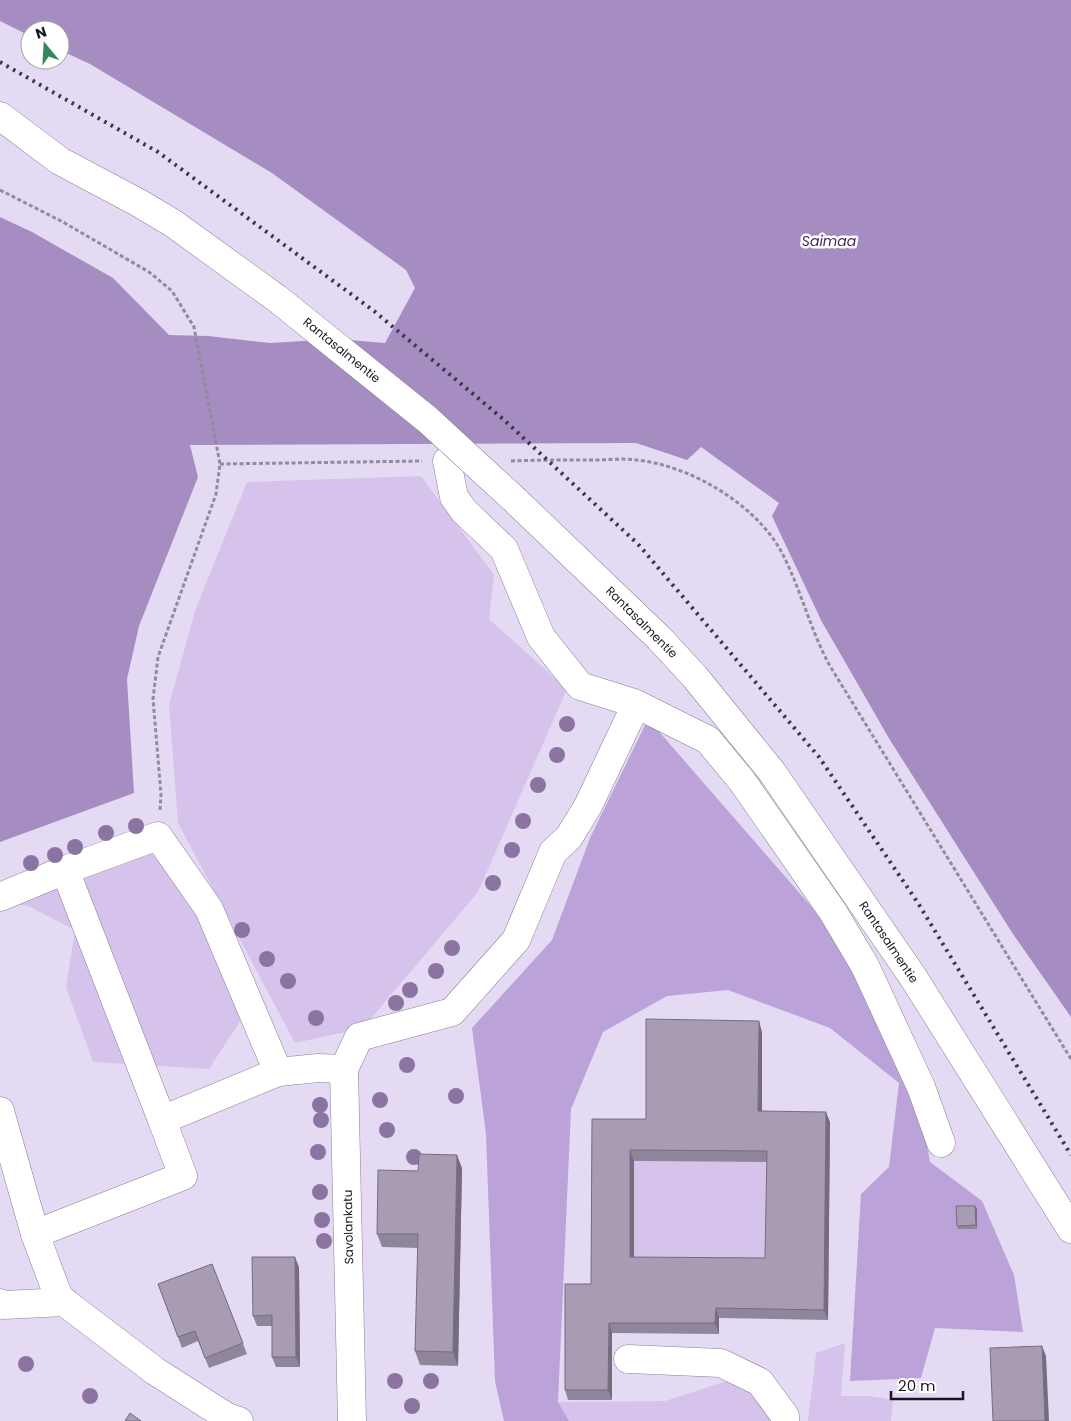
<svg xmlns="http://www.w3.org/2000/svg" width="1071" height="1421" font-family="Poppins,sans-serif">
  <rect width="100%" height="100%" fill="#e5daf4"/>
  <g fill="#d6c3ec">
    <path d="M421,476L494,575L489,619L567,689L478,892L363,1028L295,1043L178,823L169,705L196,608L247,482Z"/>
    <path d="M121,834L166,864L210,935L244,1015L209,1069L93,1062L66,987L75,930L28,906L0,902V885Z"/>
    <path d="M634,1161L771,1162L769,1269L634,1268Z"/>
    <path d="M845,1343L841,1396H870L893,1400L891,1421H808L816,1353Z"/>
    <path d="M733,1379L753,1389L777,1421H569L558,1402L665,1401Z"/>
  </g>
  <path fill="#bba2d8" d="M648,719L836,935L919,1102L930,1162L982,1201L1014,1275L1023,1332L935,1328L921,1378L850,1381L861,1194L889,1167L899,1083L830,1028L728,990L667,996L603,1032L571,1109L558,1402L569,1421H504L495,1381L486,1134L472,1028L552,940L590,838Z"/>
  <path fill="#a58cc1" d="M0,0H1071V1017L1013,934L890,740L822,622L772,516L779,503L701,447L687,460L636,443L190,445L198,477L139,626L127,679L134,793L0,842V217L32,232L113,278L169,335L208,336L270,343L337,339L385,343L415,288L406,270L272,173L90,64L60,50V30H30V36L0,21Z"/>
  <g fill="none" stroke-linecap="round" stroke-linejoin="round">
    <g stroke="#897e95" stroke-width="29">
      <g id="minor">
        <path d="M447,461L454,497L464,511L504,549L541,637L580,686L634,703L708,740L742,781L833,912L865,966L921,1087L941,1143"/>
        <path d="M65,870L162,1120"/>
        <path d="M0,897L65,870L158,836L209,909L278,1072"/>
        <path d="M0,1111L35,1234"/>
        <path d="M0,1303L4,1305L65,1302"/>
        <path d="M628,1359L721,1363L760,1382L785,1416V1421"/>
        <path d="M239,1421L227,1417L155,1371L59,1298L35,1234L183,1176L162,1120L278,1072L318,1068L344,1069"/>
        <path d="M352,1421L344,1069L359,1037L452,1012L516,940L553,852L569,837L588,806L632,713"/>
      </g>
    </g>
    <g stroke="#897e95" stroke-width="29">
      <g id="highway">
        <path d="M0,116L60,161L139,203L174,224L279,300"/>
        <path d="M516,501L659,638L695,677L772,772L913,977L1071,1229"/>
      </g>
    </g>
    <g stroke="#928a9d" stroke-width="3" stroke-dasharray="4 2.5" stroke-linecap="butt">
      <path d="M0,190L63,222L149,272L172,291L194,327L220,464L216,494L158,657L153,699L161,794L160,810"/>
      <path d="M511,461C539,460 567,460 594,460C608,460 623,458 636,460C690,465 757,505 782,553C801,589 810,630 830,666L1071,1059"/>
      <path d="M220,464L422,461"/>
    </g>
    <use href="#minor" stroke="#fff" stroke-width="28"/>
    <use href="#highway" stroke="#fff" stroke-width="28"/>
    <path stroke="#3c3743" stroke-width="4" stroke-dasharray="2.5 5" stroke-linecap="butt" d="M0,62L158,152L374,311L503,419L638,544L819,757L918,903L1071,1155"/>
    <g stroke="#897e95" stroke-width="29" stroke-linecap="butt">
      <path id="highway-bridge" d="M279,300L428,420L516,501"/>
    </g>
    <use href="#highway-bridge" stroke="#fff" stroke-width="28"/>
  </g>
  <g fill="#8b74a2">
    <circle cx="567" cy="724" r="8"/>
    <circle cx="557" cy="755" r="8"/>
    <circle cx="538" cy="785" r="8"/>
    <circle cx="523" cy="821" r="8"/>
    <circle cx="136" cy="826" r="8"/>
    <circle cx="106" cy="833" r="8"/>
    <circle cx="75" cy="847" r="8"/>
    <circle cx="512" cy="850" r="8"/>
    <circle cx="55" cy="855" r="8"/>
    <circle cx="31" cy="863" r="8"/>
    <circle cx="493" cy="883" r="8"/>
    <circle cx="242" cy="930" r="8"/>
    <circle cx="452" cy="948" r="8"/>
    <circle cx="267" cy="959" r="8"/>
    <circle cx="436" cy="971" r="8"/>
    <circle cx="288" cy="981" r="8"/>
    <circle cx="410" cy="990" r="8"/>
    <circle cx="396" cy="1003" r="8"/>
    <circle cx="316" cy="1018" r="8"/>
    <circle cx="407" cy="1065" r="8"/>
    <circle cx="456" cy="1096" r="8"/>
    <circle cx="380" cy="1100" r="8"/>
    <circle cx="320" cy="1105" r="8"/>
    <circle cx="321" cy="1120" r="8"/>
    <circle cx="387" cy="1130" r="8"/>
    <circle cx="318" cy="1152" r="8"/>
    <circle cx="414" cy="1157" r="8"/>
    <circle cx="320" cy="1192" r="8"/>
    <circle cx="322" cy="1220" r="8"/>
    <circle cx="324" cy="1241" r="8"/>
    <circle cx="26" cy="1364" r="8"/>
    <circle cx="395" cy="1381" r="8"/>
    <circle cx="431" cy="1381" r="8"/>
    <circle cx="90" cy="1396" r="8"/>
    <circle cx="412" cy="1406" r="8"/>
  </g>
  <g fill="#90869b" fill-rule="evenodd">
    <path d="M762,1032V1111L830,1122L828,1320L719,1318V1334L612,1333V1400H568L565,1390L591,1284L592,1119H646ZM634,1161L767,1162L765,1258L634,1257Z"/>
    <path d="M462,1168L458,1366L420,1365L415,1351L418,1248L382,1247L377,1234L418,1171Z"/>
    <path d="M975,1206L977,1209V1229H958L957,1226Z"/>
    <path d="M212,1264L247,1354L209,1368L198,1341L182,1348L158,1284Z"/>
    <path d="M299,1267L300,1367H276L272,1357V1326H257L253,1316Z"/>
  </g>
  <g fill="#756d7e">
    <path d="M759,1021L762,1032V1122L758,1111Z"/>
    <path d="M826,1112L830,1122L828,1320L824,1310Z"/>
    <path d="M630,1150L634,1161V1268L630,1257Z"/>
    <path d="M457,1155L462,1168L458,1366L453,1352Z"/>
    <path d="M975,1206L977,1209V1229L976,1225Z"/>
    <path d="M295,1257L299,1267L300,1367L296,1357Z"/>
    <path d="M716,1308L719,1318V1334L715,1323Z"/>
    <path d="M609,1323L612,1333V1400L608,1390Z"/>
    <path d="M1042,1346L1046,1356L1049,1421H1045Z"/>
  </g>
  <g fill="#a79cb4" stroke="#756d7e" fill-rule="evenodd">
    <path d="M646,1019L759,1021L758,1111L826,1112L824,1310L716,1308L715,1323H609L608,1390H565V1284H591L592,1119H646ZM630,1150L767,1151L765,1258L630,1257Z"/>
    <path d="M419,1154L457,1155L453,1352L415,1351L418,1234H377L378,1170L418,1171Z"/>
    <path d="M956,1206H975L976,1225L957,1226Z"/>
    <path d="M252,1257H295L296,1357H272V1315L253,1316Z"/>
    <path d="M212,1264L243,1343L205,1358L195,1331L178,1337L158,1284Z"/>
    <path d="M1042,1346L1045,1421H993L990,1348Z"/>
    <path d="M130,1413L141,1421H125Z"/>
  </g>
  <g text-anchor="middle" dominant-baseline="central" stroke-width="5" stroke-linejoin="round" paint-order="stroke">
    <g font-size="12" fill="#1a161f" stroke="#fff">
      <text transform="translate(342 350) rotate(39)">Rantasalmentie</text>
      <text transform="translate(642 622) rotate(45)">Rantasalmentie</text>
      <text transform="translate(889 942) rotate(56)">Rantasalmentie</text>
      <text transform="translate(348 1227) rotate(-91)">Savolankatu</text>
    </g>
    <g font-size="14" font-style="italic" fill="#452464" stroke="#fff">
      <text x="829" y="241">Saimaa</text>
    </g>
  </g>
  <g transform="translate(45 45) rotate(342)"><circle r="24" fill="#ffffff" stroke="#a3a2a5"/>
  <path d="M0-4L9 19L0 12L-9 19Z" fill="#358759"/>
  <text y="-8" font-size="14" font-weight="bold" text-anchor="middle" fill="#1a161f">N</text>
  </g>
  <path d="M891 1391v8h72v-8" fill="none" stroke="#1a161f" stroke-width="2.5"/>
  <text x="898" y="1391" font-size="15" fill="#1a161f" stroke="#ffffff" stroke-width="4" paint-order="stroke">20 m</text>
</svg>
